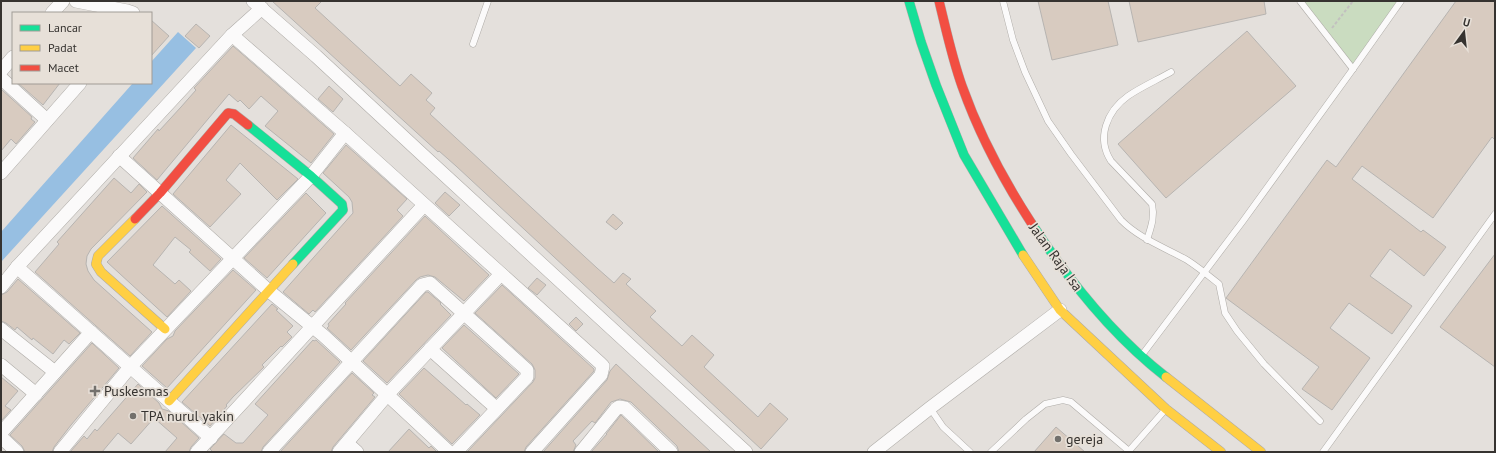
<svg xmlns="http://www.w3.org/2000/svg" width="1496" height="453" font-family="'PT Sans',sans-serif">
  <rect width="100%" height="100%" fill="#e4e0dc"/>
  <path fill="#cadcc0" d="M1298,1H1401L1353,69Z"/>
  <path fill="#97bfe2" d="M178,32L196,48L1,262V232L133,83H151V62Z"/>
  <g fill="#d8cbc0" stroke="#b7b4b1">
    <path d="M272,1H322L315,8L400,86L411,74L432,93L426,100L435,108L430,114L597,268L614,283L623,273L631,279L626,284L656,311L650,317L682,346L692,335L714,355L704,367L758,417L770,403L788,419L761,449L456,166L439,151L438,152Z"/>
    <path d="M1038,1H1108L1118,45L1052,60Z"/>
    <path d="M1129,1H1264L1266,14L1138,42Z"/>
    <path d="M1456,1H1495V140L1492,137L1433,218L1362,166L1352,179L1421,232L1423,230L1446,247L1424,276L1390,249L1370,276L1412,306L1392,334L1349,303L1330,328L1370,358L1332,410L1302,389L1319,367L1226,298L1327,160L1336,167Z"/>
    <path d="M151,20L169,36L151,56Z"/>
    <path d="M196,24L210,36L199,48L185,36Z"/>
    <path d="M1247,31L1296,86L1166,198L1118,144Z"/>
    <path d="M233,46L334,134L311,163L265,126L278,111L261,96L249,109L240,100L238,102L229,94L157,180L133,158L158,129L159,131L181,107L196,90L194,88Z"/>
    <path d="M18,83H60L43,105Z"/>
    <path d="M329,86L343,99L333,112L318,99Z"/>
    <path d="M1,89L32,117L31,119L35,122L16,144L11,139L1,151Z"/>
    <path d="M231,125L298,179L277,200L240,163L226,180L241,194L210,227L173,194Z"/>
    <path d="M346,145L407,199L397,210L403,216L315,312L313,310L309,314L283,292L353,213L352,202L349,197L323,173Z"/>
    <path d="M114,178L131,193L139,184L147,192L91,249L87,256L86,264L88,271L94,280L152,332L130,356L35,272L59,244L57,242Z"/>
    <path d="M445,192L460,205L449,216L435,203Z"/>
    <path d="M306,193L326,213L267,278L244,258Z"/>
    <path d="M162,206L221,259L210,271L189,252L191,250L175,237L153,265L175,284L179,280L191,291L167,317L107,262Z"/>
    <path d="M613,214L623,223L616,230L606,222Z"/>
    <path d="M425,216L489,275L464,301L435,277L428,275L420,277L416,280L351,350L327,328L329,326L328,324L346,304L345,303Z"/>
    <path d="M1495,254V367L1440,327Z"/>
    <path d="M233,270L256,290L167,388L142,366L167,339L173,336L175,331Z"/>
    <path d="M537,278L546,285L537,295L528,288Z"/>
    <path d="M18,279L80,333L69,344L64,340L53,354L33,338L32,340L17,327L15,330L6,323L1,321V295L7,292Z"/>
    <path d="M502,285L594,369V371L526,447L524,452H467L533,382L535,378V370L532,364L475,313Z"/>
    <path d="M426,292H428L441,303L440,304L451,315L387,383L363,361Z"/>
    <path d="M272,304L278,309L276,310L293,326L287,332L292,337L282,347L281,346L262,365L264,367L233,397L226,405L227,406L210,426L182,402Z"/>
    <path d="M576,317L583,324L576,331L569,324Z"/>
    <path d="M464,325L519,374L496,398L442,348Z"/>
    <path d="M313,340L314,341L316,340L340,362L263,447L261,452H213L210,449L224,434L236,443H243L268,415L255,404Z"/>
    <path d="M92,343L119,368L71,425L54,447L52,452H25L22,446L10,435Z"/>
    <path d="M616,364L633,380L711,452H679L677,446L631,402L620,399L611,402L595,423L592,421L573,441L576,445L573,452H543L607,380L610,371Z"/>
    <path d="M424,368L466,405L467,404L480,415L452,444L399,394Z"/>
    <path d="M352,373L374,393L372,395L375,397L333,447L331,452H280Z"/>
    <path d="M1,377L18,391L5,406L11,410L1,421Z"/>
    <path d="M138,384L159,403L162,409L169,411L199,438L191,447L189,452H165L177,438L154,418L131,444L118,433L102,452H70L84,436L87,439L95,429L97,431Z"/>
    <path d="M621,415L659,452H591L607,434H606Z"/>
    <path d="M1056,427L1085,452H1034Z"/>
    <path d="M409,429L429,448L431,446L437,452H388Z"/>
  </g>
  <g fill="none" stroke-linecap="round" stroke-linejoin="round">
    <g stroke="#afaca8" stroke-width="7">
      <g id="lane">
        <path d="M1003,1L1013,40L1025,72L1048,121L1071,154L1121,220C1140,239 1164,247 1187,260C1198,267 1209,276 1219,284L1225,313L1237,331L1264,364L1320,421"/>
        <path d="M1300,1L1353,69"/>
        <path d="M473,44L488,1"/>
        <path d="M1147,240C1151,227 1155,217 1152,204L1111,161C1096,138 1107,111 1128,96C1141,87 1157,80 1171,72"/>
        <path d="M1142,355L1243,221L1353,69L1401,1"/>
        <path d="M930,408L943,427L970,452"/>
        <path d="M991,452L1026,419L1045,404L1063,400L1071,402L1129,451"/>
        <path d="M1128,452L1165,410"/>
        <path d="M1323,452L1495,214"/>
      </g>
    </g>
    <g stroke="#afaca8" stroke-width="14">
      <g id="street">
        <path d="M76,1L127,11L133,13"/>
        <path d="M253,1L316,56L425,157L746,452"/>
        <path d="M52,13L63,1"/>
        <path d="M232,35L345,133L600,363L603,366L601,375L532,452"/>
        <path d="M1,71L13,57"/>
        <path d="M1,78L47,120"/>
        <path d="M119,156L269,291L324,336L449,452"/>
        <path d="M1,173L80,83"/>
        <path d="M17,267L211,438"/>
        <path d="M1,287L17,267L232,35L262,8"/>
        <path d="M1,329L55,372"/>
        <path d="M430,349L496,408"/>
        <path d="M1,365L36,394"/>
        <path d="M1,433L91,332"/>
        <path d="M1,437L17,452"/>
        <path d="M347,443L357,452"/>
        <path d="M60,452L130,367L311,176L345,133"/>
        <path d="M197,452L424,205"/>
        <path d="M269,452L422,285L430,283L527,370V377L456,452"/>
        <path d="M339,452L387,395L501,274"/>
        <path d="M581,452L616,409L619,407L625,408L671,452"/>
        <path d="M874,452L930,408L1060,310"/>
      </g>
    </g>
    <g stroke="#afaca8" stroke-width="10">
      <g id="fast">
        <path d="M909,1L921,42L936,85L964,155L1023,255"/>
        <path d="M248,125L311,176L342,204L343,210L293,264"/>
        <path d="M1032,224C1069,281 1112,335 1166,377"/>
      </g>
    </g>
    <g stroke="#afaca8" stroke-width="10">
      <g id="slow">
        <path d="M135,219L98,256L96,264L101,272L165,329"/>
        <path d="M1023,255L1060,310L1166,409L1221,452"/>
        <path d="M1166,377L1261,452"/>
        <path d="M169,401L293,264"/>
      </g>
    </g>
    <g stroke="#afaca8" stroke-width="10">
      <g id="jam">
        <path d="M939,1C946,29 952,58 962,86C979,134 1004,181 1032,224"/>
        <path d="M135,219L160,193L228,113L234,114L248,125"/>
      </g>
    </g>
    <path stroke="#c2c0bf" stroke-width="2" stroke-dasharray="3 2" stroke-linecap="butt" d="M1332,28L1353,1"/>
    <use href="#lane" stroke="#fbfafa" stroke-width="6"/>
    <use href="#street" stroke="#fbfafa" stroke-width="13"/>
    <use href="#fast" stroke="#16e098" stroke-width="9"/>
    <use href="#slow" stroke="#ffcf43" stroke-width="9"/>
    <use href="#jam" stroke="#f24e42" stroke-width="9"/>
  </g>
  <g fill="#73706c" stroke="#e7e0d8" stroke-width="1.5">
    <path d="M93 385h4v4h4v4h-4v4h-4v-4h-4v-4h4z"/>
    <circle cx="133" cy="416" r="4"/>
    <circle cx="1058" cy="439" r="4"/>
  </g>
  <g text-anchor="middle" dominant-baseline="central" stroke-width="3.5" stroke-linejoin="round" paint-order="stroke">
    <g font-size="14" fill="#363330" stroke="#e7e0d8">
      <text transform="translate(1056 257) rotate(54)">Jalan Raja Isa</text>
    </g>
    <g font-size="14" fill="#363330" stroke="#e7e0d8" text-anchor="start">
      <text x="104" y="391">Puskesmas</text>
      <text x="141" y="416">TPA nurul yakin</text>
      <text x="1066" y="439">gereja</text>
    </g>
  </g>
  <rect width="1496" height="453" fill="none" stroke="#363330" stroke-width="4"/>
  <rect x="12" y="12" width="140" height="72" fill="#e7e0d8" stroke="#a09b95"/>
  <rect x="20" y="25" width="20" height="6" fill="#16e098" stroke="#a09b95"/>
  <text x="48" y="32" font-size="12" fill="#363330">Lancar</text>
  <rect x="20" y="45" width="20" height="6" fill="#ffcf43" stroke="#a09b95"/>
  <text x="48" y="52" font-size="12" fill="#363330">Padat</text>
  <rect x="20" y="65" width="20" height="6" fill="#f24e42" stroke="#a09b95"/>
  <text x="48" y="72" font-size="12" fill="#363330">Macet</text>
  <g transform="translate(1464 32) rotate(15)" stroke="#e7e0d8" stroke-width="3" paint-order="stroke">
  <path d="M0-3L7 15L0 10L-7 15Z" fill="#363330"/>
  <text y="-6" font-size="11" font-weight="bold" text-anchor="middle" fill="#363330">U</text>
  </g>
</svg>
